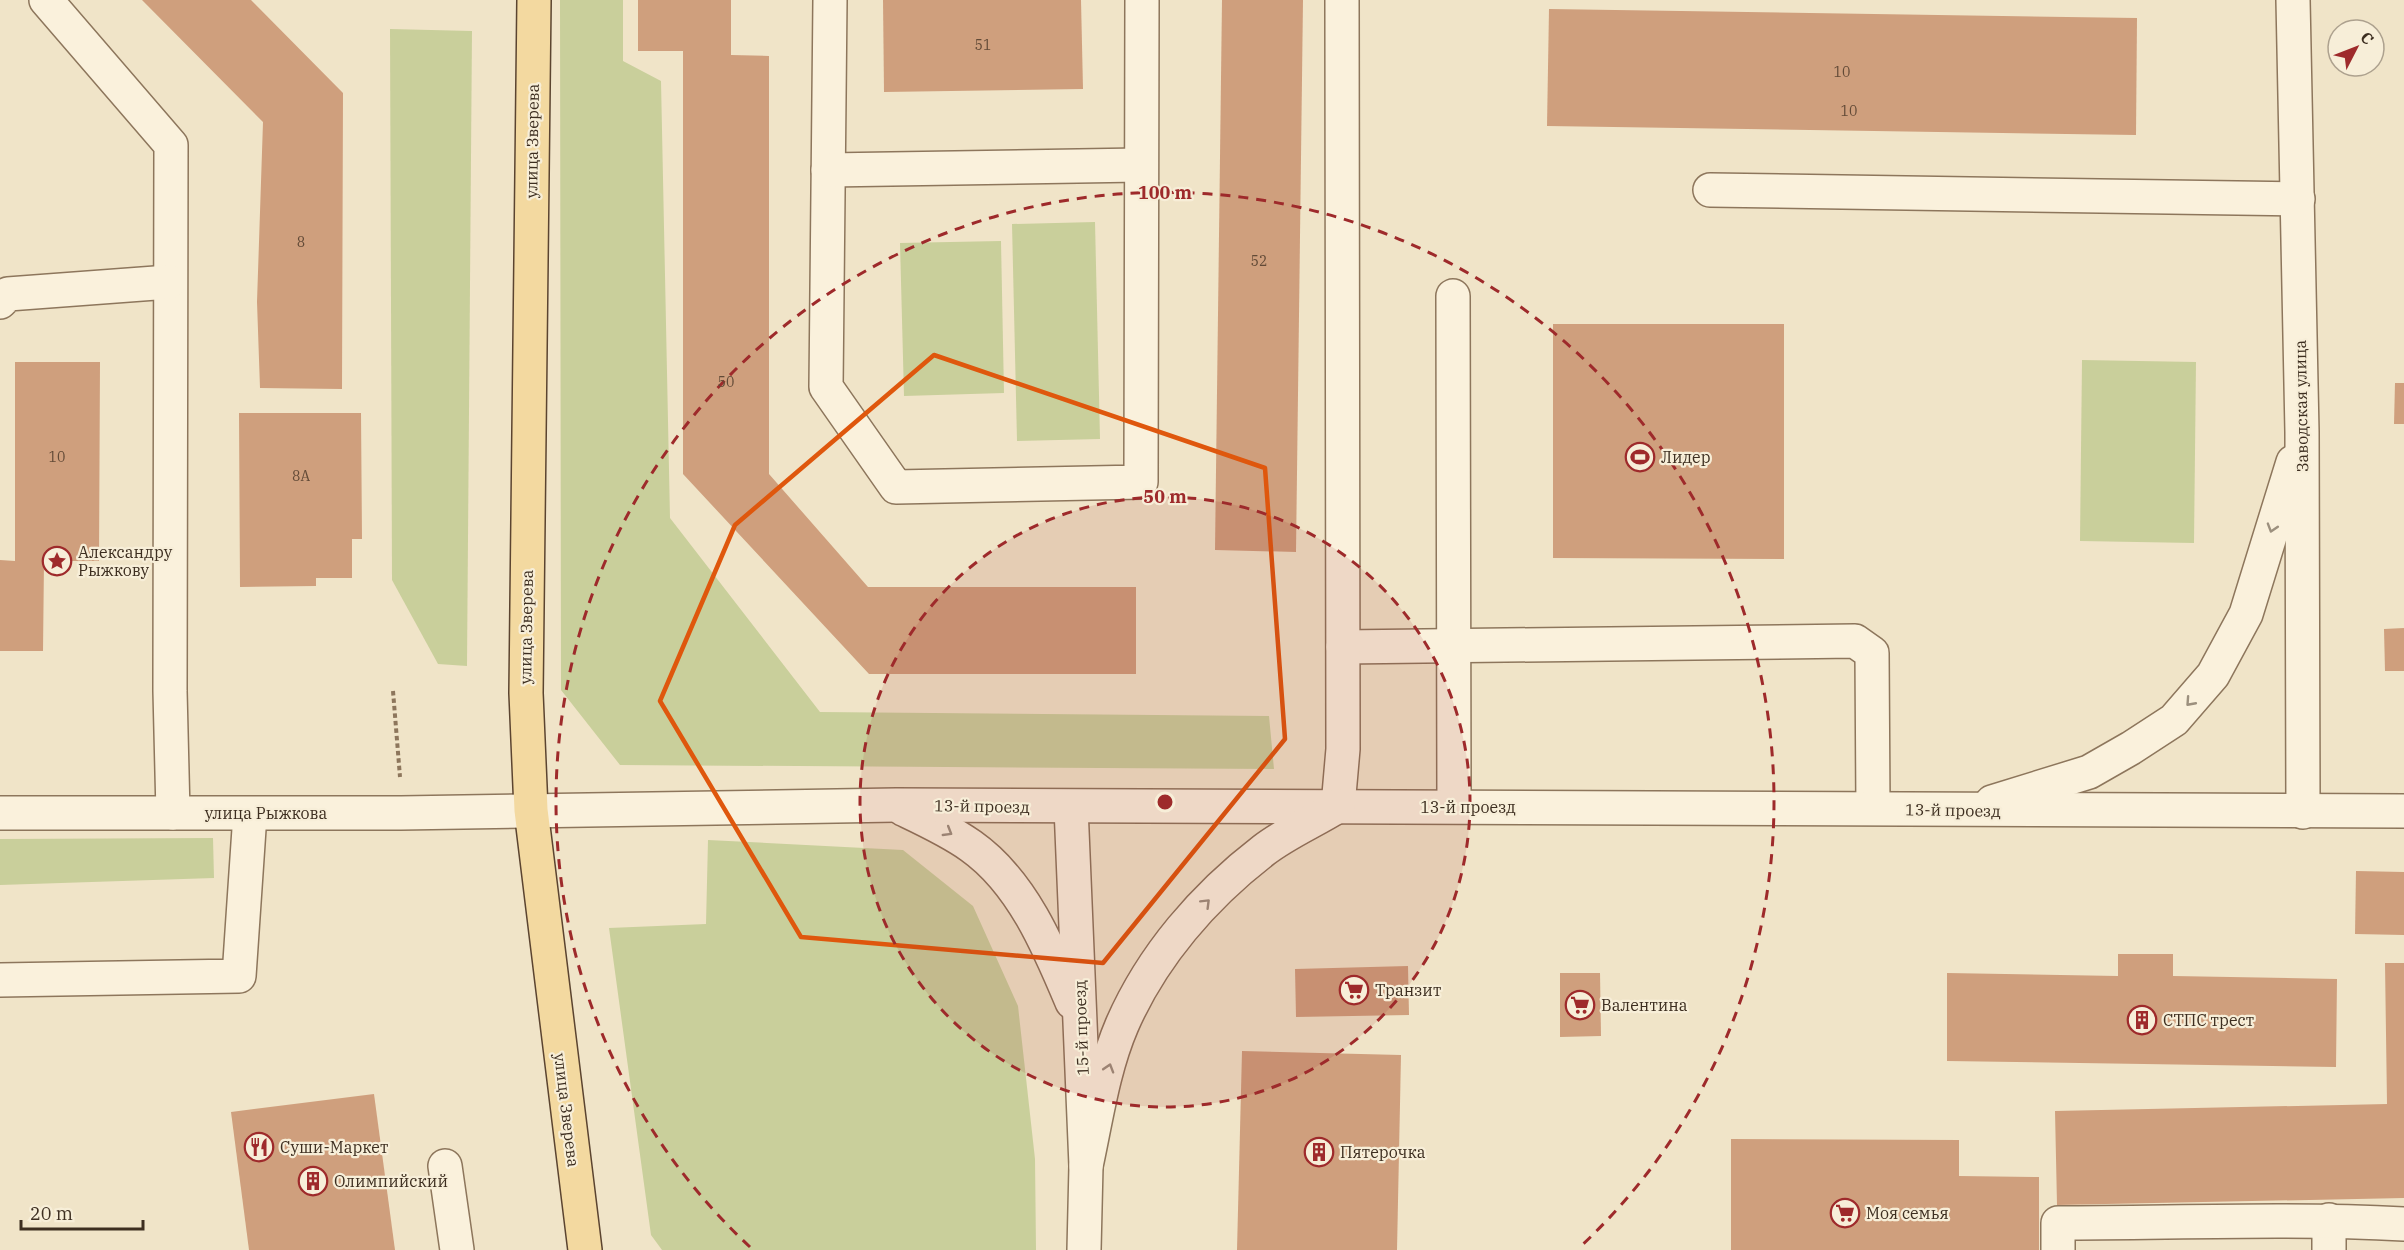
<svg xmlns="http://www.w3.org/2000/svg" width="2404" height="1250" font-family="'IBM Plex Serif',serif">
  <rect width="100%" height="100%" fill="#f0e4c8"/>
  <g fill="#c9cf9b">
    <path d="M560,0H623V61L661,81L670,518L820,712L1269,716L1274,769L620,765L561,690Z"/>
    <path d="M390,29L472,31L467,666L438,664L392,580Z"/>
    <path d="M1095,222L1100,439L1017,441L1012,224Z"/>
    <path d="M1001,241L1004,393L904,396L900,243Z"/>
    <path d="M2082,360L2196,362L2194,543L2080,541Z"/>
    <path d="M213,838L214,878L0,885V839Z"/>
    <path d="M708,840L903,850L973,906L1018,1006L1035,1159L1036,1250H662L651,1235L609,928L706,924Z"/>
  </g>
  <g fill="#cf9f7d">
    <path d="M142,0H251L343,93L342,389L260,388L257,302L263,122Z"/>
    <path d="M638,0H731V55L769,56V474L868,587H1136V674H869L683,474V51H638Z"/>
    <path d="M883,0H1081L1083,89L884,92Z"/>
    <path d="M1222,0H1303L1296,552L1215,550Z"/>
    <path d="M1549,9L2137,18L2136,135L1547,126Z"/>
    <path d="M1553,324H1784V559L1553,558Z"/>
    <path d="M15,362H100L99,561H44L43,651H0V560L15,561Z"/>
    <path d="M2395,383H2404V424H2394Z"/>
    <path d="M239,413H361L362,539H352V578H316V586L240,587Z"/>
    <path d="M2404,628V671H2385L2384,629Z"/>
    <path d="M2356,871L2404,872V935L2355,934Z"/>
    <path d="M2118,954H2173V976L2337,979L2336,1067L1947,1061V973L2118,976Z"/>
    <path d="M2385,963H2404V1198L2057,1205L2055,1111L2387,1104Z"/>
    <path d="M1408,966L1409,1015L1296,1017L1295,969Z"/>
    <path d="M1560,973H1600L1601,1036L1560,1037Z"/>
    <path d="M1242,1051L1401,1055L1397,1250H1237Z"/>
    <path d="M374,1094L395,1250H249L231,1112Z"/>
    <path d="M1731,1139L1959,1140V1176L2039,1177V1250H1731Z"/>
  </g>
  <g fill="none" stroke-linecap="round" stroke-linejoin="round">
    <g stroke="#8d765c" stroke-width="36">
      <g id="minor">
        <path d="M46,0L171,145L170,691L173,813"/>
        <path d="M830,0L826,387L896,487L1141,482L1142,0"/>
        <path d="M2293,0L2302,432L2303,812"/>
        <path d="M828,170L1140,165"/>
        <path d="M1710,190L2298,199"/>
        <path d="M1453,296L1454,806"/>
        <path d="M0,302L8,294L169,282"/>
        <path d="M1343,647L1855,641L1872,653L1873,808"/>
        <path d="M1992,802L2089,772L2131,748L2174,720L2213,675L2246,614L2293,462"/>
        <path d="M1338,806L1343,749L1342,0"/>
        <path d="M1071,807L1086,1166L1084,1250"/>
        <path d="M903,809C926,820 950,831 971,846C1022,882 1049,947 1072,1002"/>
        <path d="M0,813H401L896,805L2404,811"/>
        <path d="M0,980L239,976L250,814"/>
        <path d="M445,1166L457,1250"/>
        <path d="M1086,1166C1096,1120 1103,1069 1122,1025C1152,956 1204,896 1264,850C1286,833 1314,821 1338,806"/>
        <path d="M2329,1220V1250"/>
        <path d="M2058,1250V1223C2173,1223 2289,1218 2404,1224"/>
      </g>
    </g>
    <g stroke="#5b4430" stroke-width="36">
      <path id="major" d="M534,0L526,693L531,810L585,1250"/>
    </g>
    <path stroke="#8d765c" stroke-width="4" stroke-dasharray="4.5 3" stroke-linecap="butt" d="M393,691L400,777"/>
    <use href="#minor" stroke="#faf1dc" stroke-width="33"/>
    <use href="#major" stroke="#f3d9a0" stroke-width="33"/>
  </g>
  <defs><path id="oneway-chevron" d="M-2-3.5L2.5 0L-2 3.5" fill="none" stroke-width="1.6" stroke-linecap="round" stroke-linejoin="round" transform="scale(1.5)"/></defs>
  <g stroke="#9c907e">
    <use href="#oneway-chevron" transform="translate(2272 528) rotate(107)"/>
    <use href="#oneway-chevron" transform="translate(2190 702) rotate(132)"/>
    <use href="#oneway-chevron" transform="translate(948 832) rotate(31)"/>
    <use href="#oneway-chevron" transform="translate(1206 903) rotate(-45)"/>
    <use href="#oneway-chevron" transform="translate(1109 1068) rotate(-73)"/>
  </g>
  <path fill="none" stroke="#df570d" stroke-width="4.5" stroke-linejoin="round" d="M934,355L1265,468L1285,739L1103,963L801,937L660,701L735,525Z"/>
  <circle cx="1165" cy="802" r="305" fill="#9e2a2b" fill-opacity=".12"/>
  <g fill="none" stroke="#9e2a2b" stroke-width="3" stroke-dasharray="10 8">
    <circle cx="1165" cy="802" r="305"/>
    <path d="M750 1247A609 609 0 1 1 1580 1247"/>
  </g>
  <defs>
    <g id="stadium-ring" transform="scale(1.5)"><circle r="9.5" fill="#f7eed8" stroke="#9e2a2b" stroke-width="1.5"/><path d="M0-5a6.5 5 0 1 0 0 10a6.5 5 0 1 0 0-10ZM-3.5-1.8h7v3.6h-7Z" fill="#9e2a2b"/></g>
    <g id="sight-ring" transform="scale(1.5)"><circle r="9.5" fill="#f7eed8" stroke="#9e2a2b" stroke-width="1.5"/><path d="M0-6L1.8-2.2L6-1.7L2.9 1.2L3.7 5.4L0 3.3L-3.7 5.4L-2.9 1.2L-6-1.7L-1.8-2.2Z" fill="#9e2a2b"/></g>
    <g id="supermarket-ring" transform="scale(1.5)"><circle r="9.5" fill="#f7eed8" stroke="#9e2a2b" stroke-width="1.5"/><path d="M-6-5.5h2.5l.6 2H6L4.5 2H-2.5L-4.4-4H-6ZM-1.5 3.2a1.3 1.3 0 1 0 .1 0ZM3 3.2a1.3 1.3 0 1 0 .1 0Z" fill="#9e2a2b"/></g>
    <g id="building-ring" transform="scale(1.5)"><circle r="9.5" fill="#f7eed8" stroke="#9e2a2b" stroke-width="1.5"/><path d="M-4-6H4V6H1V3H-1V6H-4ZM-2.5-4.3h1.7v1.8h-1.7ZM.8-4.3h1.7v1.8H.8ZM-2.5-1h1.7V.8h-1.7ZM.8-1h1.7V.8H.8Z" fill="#9e2a2b"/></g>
    <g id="restaurant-ring" transform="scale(1.5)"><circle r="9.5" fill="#f7eed8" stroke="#9e2a2b" stroke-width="1.5"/><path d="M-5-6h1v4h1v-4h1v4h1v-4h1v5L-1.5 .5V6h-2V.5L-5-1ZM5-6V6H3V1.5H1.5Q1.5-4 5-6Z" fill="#9e2a2b"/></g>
  </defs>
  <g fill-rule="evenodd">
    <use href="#stadium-ring" x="1640" y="457"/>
    <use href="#sight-ring" x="57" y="561"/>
    <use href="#supermarket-ring" x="1354" y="990"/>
    <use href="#supermarket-ring" x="1580" y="1005"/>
    <use href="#building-ring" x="2142" y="1020"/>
    <use href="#restaurant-ring" x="259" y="1147"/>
    <use href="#building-ring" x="1319" y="1152"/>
    <use href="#building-ring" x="313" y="1181"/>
    <use href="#supermarket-ring" x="1845" y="1213"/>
  </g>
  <g text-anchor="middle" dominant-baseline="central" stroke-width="4.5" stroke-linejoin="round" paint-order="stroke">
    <g font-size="14" fill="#624a37">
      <text x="983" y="45">51</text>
      <text x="1842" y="72">10</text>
      <text x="1849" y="111">10</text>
      <text x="301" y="242">8</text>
      <text x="1259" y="261">52</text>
      <text x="726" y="382">50</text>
      <text x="57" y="457">10</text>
      <text x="301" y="476">8А</text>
    </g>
    <g font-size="16" fill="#3d2e20" stroke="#f7eed8">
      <text transform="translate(532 141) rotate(-89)">улица Зверева</text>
      <text transform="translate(2301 406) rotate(-91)">Заводская улица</text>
      <text transform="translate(526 627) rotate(-89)">улица Зверева</text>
      <text transform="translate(982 806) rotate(1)">13-й проезд</text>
      <text x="1468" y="807">13-й проезд</text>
      <text transform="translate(1953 810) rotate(1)">13-й проезд</text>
      <text x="266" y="813">улица Рыжкова</text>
      <text transform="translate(1081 1028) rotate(-92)">15-й проезд</text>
      <text transform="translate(567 1110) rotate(83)">улица Зверева</text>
    </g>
    <g font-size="16" fill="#3d2e20" stroke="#f7eed8" text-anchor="start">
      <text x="1661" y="457">Лидер</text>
      <text x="78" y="552">Александру<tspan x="78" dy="18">Рыжкову</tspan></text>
      <text x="1375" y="990">Транзит</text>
      <text x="1601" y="1005">Валентина</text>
      <text x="2163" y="1020">СТПС трест</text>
      <text x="280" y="1147">Суши-Маркет</text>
      <text x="1340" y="1152">Пятерочка</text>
      <text x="334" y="1181">Олимпийский</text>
      <text x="1866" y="1213">Моя семья</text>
    </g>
  </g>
  <circle cx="1165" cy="802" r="9" fill="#9e2a2b" stroke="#f7eed8" stroke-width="3"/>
  <g font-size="18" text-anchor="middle" font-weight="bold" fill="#9e2a2b" stroke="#f7eed8" stroke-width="4.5" stroke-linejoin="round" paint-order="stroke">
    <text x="1165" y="199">100 m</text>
    <text x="1165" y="503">50 m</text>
  </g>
  <g transform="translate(2356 48) rotate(48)"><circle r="28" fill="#f7eed8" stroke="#ada18e" stroke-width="1.5"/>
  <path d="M0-4.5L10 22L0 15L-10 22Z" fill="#9e2a2b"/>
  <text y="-9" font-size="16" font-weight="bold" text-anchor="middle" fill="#3d2e20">С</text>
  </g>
  <path d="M21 1220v9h122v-9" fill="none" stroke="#3d2e20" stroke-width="3"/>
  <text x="30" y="1220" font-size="18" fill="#3d2e20" stroke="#f7eed8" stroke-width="4.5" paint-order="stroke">20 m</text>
</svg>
